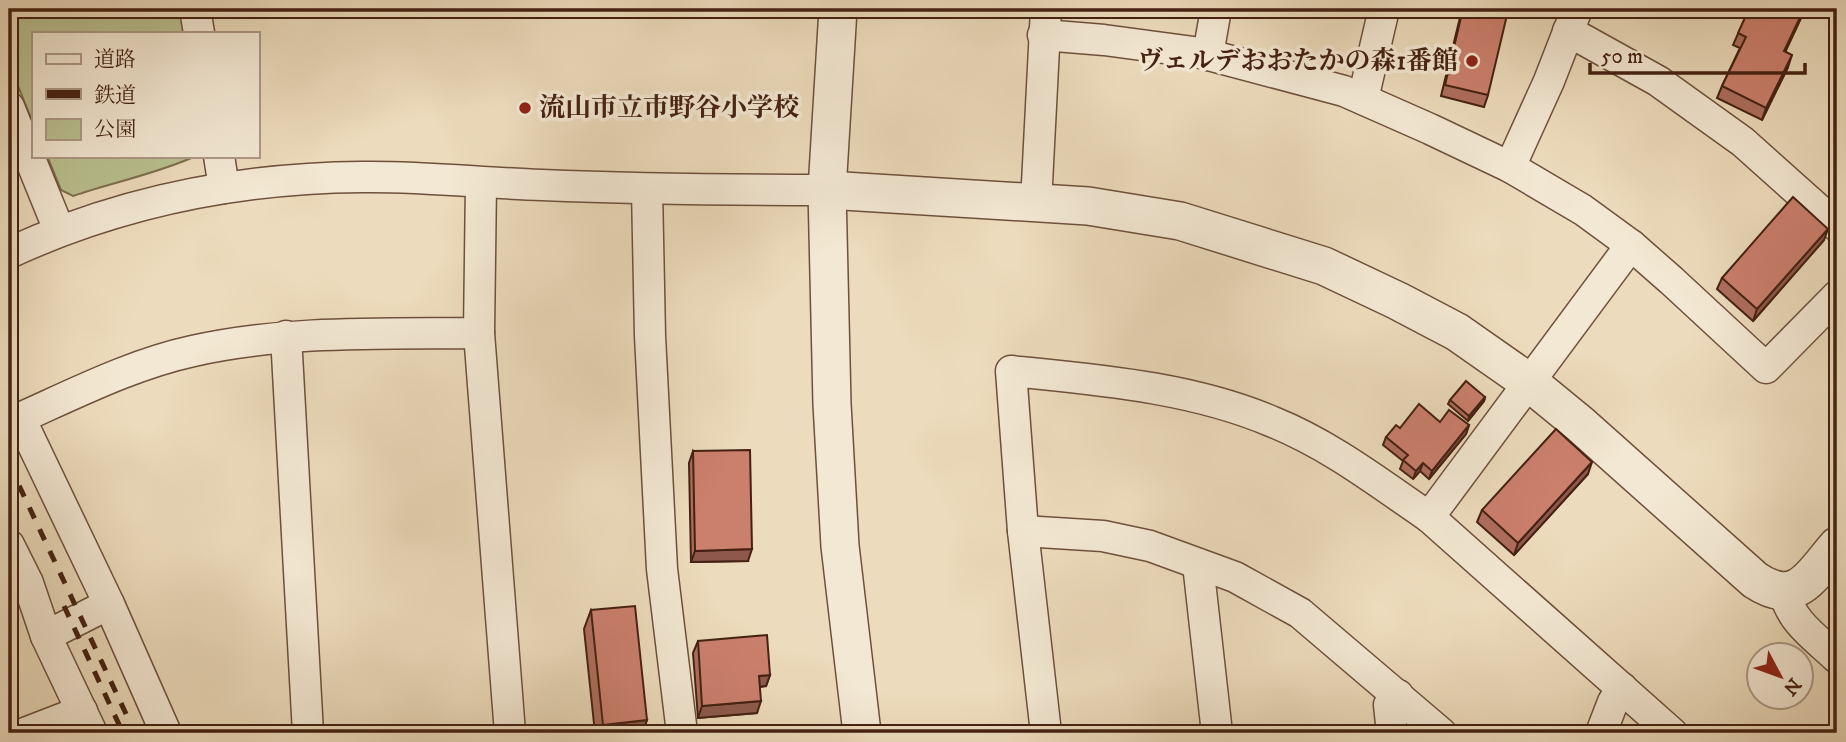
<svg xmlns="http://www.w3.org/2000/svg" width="1846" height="742" font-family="'IM FELL DW Pica','Noto Serif JP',serif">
  <rect width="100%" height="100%" fill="#ecdbbc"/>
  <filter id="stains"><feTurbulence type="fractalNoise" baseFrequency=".00286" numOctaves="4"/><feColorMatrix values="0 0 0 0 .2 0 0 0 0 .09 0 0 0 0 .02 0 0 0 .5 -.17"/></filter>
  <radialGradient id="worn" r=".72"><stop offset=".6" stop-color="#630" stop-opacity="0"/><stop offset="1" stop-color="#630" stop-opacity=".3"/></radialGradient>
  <g fill="#b9c08f" stroke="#7e7050" stroke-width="2">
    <path d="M9,9H182L186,33H33V123L9,64Z"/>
    <path d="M47,156H196C156,174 114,182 73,196L61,190Z"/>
  </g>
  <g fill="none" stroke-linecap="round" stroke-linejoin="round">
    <g stroke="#6e503c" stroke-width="33">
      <g id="minor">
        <path d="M195,9L199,33"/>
        <path d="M1568,31L1658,81L1743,142L1837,226"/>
        <path d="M1043,35L1104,40L1201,53L1344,91L1430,129L1510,167L1583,210L1631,245L1672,281L1766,368L1837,296"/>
        <path d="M1208,55L1216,9"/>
        <path d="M1363,99L1384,9"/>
        <path d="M9,107L59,230"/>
        <path d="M219,156L224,188"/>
        <path d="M1510,167L1549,81L1577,9"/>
        <path d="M647,189L650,336L662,569L682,733"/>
        <path d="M1036,203L1046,9"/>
        <path d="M1631,245L1429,517L1672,733"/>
        <path d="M9,253C122,201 238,178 362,177C422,176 482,183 542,185C637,189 732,190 827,190"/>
        <path d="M479,333L510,733"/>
        <path d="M286,336L308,733"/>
        <path d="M1023,531L1103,536L1150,546L1235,577L1300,613L1441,733"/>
        <path d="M9,545L28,583L46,636L92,733"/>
        <path d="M1198,564L1217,733"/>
        <path d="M1784,592C1792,623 1815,637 1837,658"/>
        <path d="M46,636L109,604"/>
        <path d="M25,733L82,711"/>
        <path d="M166,733L109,604L20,418C76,393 133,364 193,351C287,330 384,334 479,333L481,183"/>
        <path d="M1046,733L1023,531L1011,371C1098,380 1191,387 1273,422C1330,445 1379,483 1429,517"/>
        <path d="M1392,733L1389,705L1398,695"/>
        <path d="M1601,733L1613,702L1622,688"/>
      </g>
    </g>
    <g stroke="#6e503c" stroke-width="40">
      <g id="tertiary">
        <path d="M838,9L827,190L832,404L840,546L862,733"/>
        <path d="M827,190L1088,206L1180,221L1324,266L1398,301L1457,332L1530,383L1580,424L1755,580C1797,608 1811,576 1837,546"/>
      </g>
    </g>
    <use href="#minor" stroke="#f3e8d3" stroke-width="30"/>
    <use href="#tertiary" stroke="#f3e8d3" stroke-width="37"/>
    <g stroke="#442112" stroke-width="5" stroke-dasharray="12 12" stroke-linecap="butt">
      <path d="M9,464L135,733"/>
      <path d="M64,606L123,733"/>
    </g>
  </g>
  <g fill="#af6d5e" stroke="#442112" stroke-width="2">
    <path d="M1462,9H1482L1488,95L1484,107L1441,96Z"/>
    <path d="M1749,9H1805L1785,52L1788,67L1762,120L1717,98L1722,86L1740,48L1733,45Z"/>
    <path d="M1824,240L1753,321L1717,289L1722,278Z"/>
    <path d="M1485,397L1484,401L1468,421L1448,404L1450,400Z"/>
    <path d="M1440,422L1469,425L1466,434L1429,479L1420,471L1413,479L1400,469L1403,461L1383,445L1386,437Z"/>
    <path d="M693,451L748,561L691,562L689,463Z"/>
    <path d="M1588,474L1514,555L1477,522L1482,510Z"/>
    <path d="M591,610L647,720L642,733H595L584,629Z"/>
    <path d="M698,641L770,675L766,686L760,687L757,713L698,718L693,653Z"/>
  </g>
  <g fill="#8e594c" stroke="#442112" stroke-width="2">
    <path d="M1804,9L1803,14L1780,63L1784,51Z"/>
    <path d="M1792,55L1788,67L1762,120L1766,108Z"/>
    <path d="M1828,229L1824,240L1753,321L1757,309Z"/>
    <path d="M1485,397L1484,401L1468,421L1469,416Z"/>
    <path d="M1469,425L1466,434L1429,479L1432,471Z"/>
    <path d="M1592,462L1588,474L1514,555L1518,543Z"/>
    <path d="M1423,463L1420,471L1413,479L1416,471Z"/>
    <path d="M752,549L748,561L691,562L695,551Z"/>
    <path d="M770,675L766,686L755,687L759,676Z"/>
    <path d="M761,701L757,713L698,718L702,706Z"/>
    <path d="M647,720L642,733H600L603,725Z"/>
  </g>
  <g fill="#cb7f6d" stroke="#442112" stroke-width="2">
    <path d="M1463,9H1482L1507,15L1488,95L1445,85Z"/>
    <path d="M1749,9H1804L1784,51L1792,55L1766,108L1722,86L1746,37L1738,33Z"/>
    <path d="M1793,197L1828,229L1757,309L1722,278Z"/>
    <path d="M1466,381L1485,397L1469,416L1450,400Z"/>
    <path d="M1419,404L1440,422L1449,410L1469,425L1432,471L1423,463L1416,471L1403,460L1408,455L1386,437L1396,425L1400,428Z"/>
    <path d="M1556,429L1592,462L1518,543L1482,510Z"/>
    <path d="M750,450L752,549L695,551L693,451Z"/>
    <path d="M635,606L647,720L603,725L591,610Z"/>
    <path d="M767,635L770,675L759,676L761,701L702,706L698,641Z"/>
  </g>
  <g fill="#8f2418" stroke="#f3e8d3" stroke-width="2.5">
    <circle cx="1472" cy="61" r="7"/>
    <circle cx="525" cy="108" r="7"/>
  </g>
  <g text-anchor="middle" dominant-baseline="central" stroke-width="7" stroke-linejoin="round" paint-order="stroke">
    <g font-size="26" font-weight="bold" fill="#442112" stroke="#f3e8d3" text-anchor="end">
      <text x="1458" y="61">ヴェルデおおたかの森1番館</text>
      <text x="539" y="108" text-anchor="start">流山市立市野谷小学校</text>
    </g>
  </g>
  <rect width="1846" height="742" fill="none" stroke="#ecdbbc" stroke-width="35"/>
  <rect x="10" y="10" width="1825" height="721" fill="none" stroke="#442112" stroke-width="3.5"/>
  <rect x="18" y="18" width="1811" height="707" fill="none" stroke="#442112" stroke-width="2"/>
  <rect x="32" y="32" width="228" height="126" fill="#f3e8d3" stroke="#ad9886" stroke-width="2"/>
  <rect x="46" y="54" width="35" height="10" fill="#f3e8d3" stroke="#ad9886" stroke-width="2"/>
  <text x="94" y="66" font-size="21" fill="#442112">道路</text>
  <rect x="46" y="89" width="35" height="10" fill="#442112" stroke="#ad9886" stroke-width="2"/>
  <text x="94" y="102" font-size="21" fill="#442112">鉄道</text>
  <rect x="46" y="119" width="35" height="21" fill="#b9c08f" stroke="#ad9886" stroke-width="2"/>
  <text x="94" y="136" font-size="21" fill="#442112">公園</text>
  <g transform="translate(1780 676) rotate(131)"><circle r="33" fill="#f3e8d3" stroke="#ad9886" stroke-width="2"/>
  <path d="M0-5L12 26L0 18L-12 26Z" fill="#8f2418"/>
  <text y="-10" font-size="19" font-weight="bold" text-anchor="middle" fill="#442112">N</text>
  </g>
  <path d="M1590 63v10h215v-10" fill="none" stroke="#442112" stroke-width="3.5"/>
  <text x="1601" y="63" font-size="21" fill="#442112" stroke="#f3e8d3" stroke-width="5" paint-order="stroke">50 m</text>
  <rect width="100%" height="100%" filter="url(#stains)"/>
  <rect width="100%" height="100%" fill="url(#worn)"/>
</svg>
